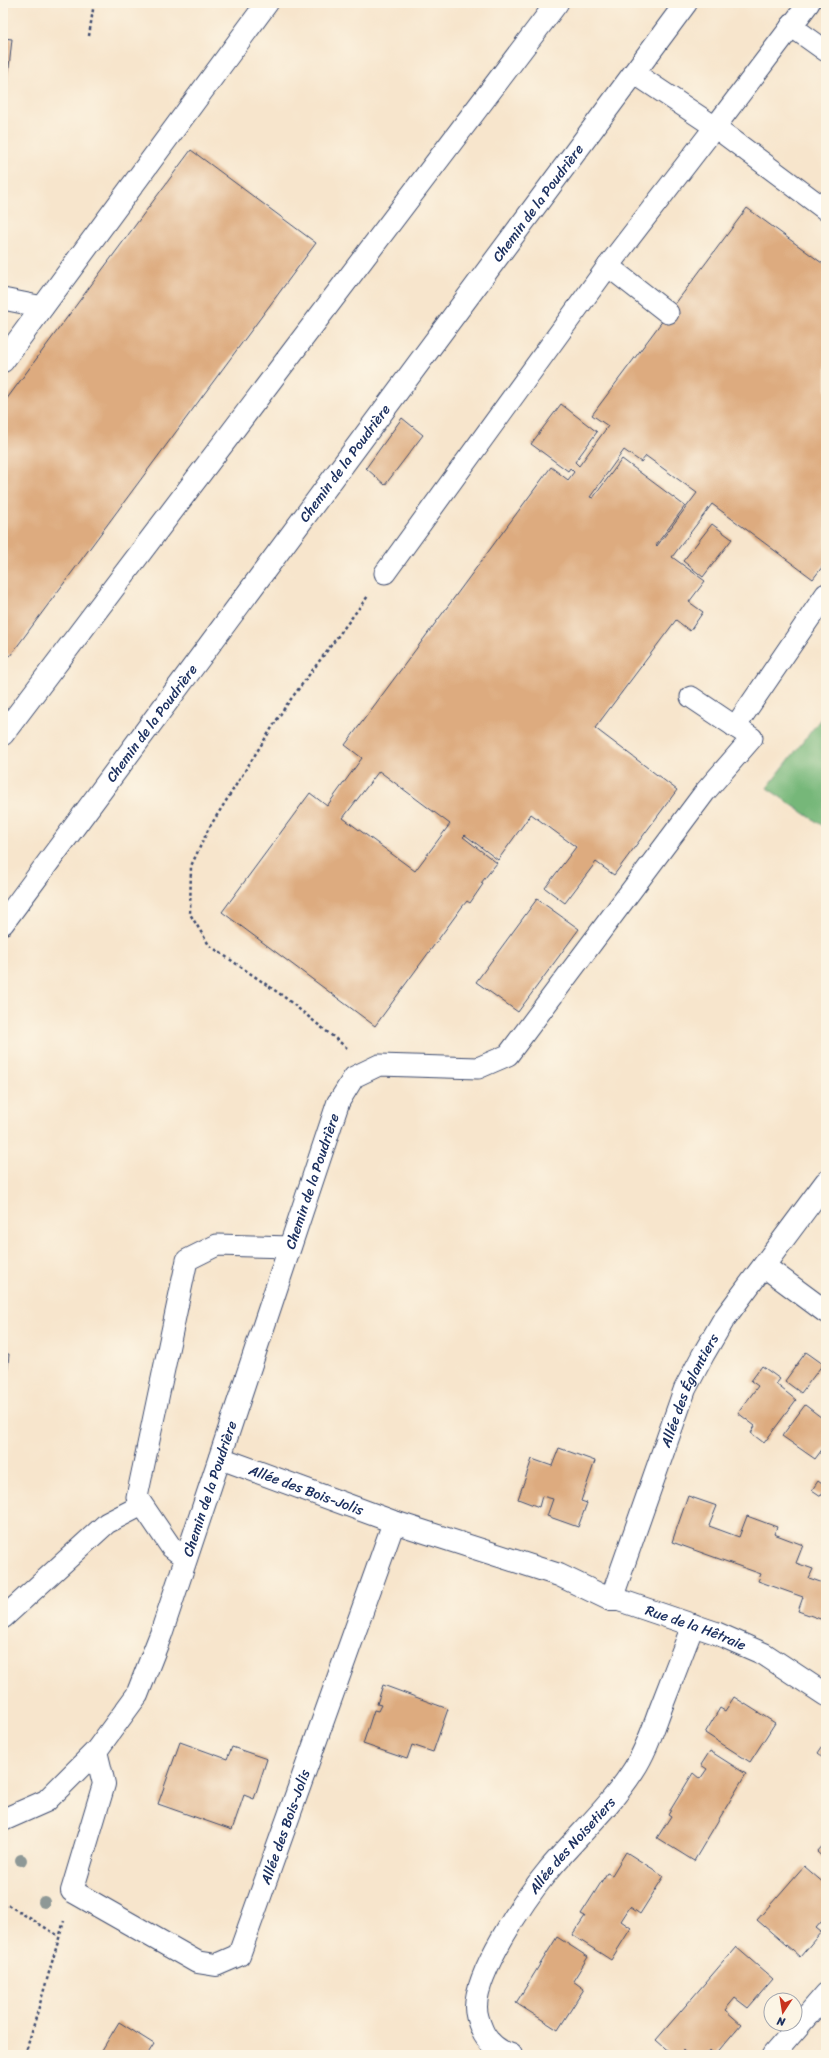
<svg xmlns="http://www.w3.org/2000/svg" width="829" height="2058" font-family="Sriracha,sans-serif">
  <rect width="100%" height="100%" fill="#fcf5e5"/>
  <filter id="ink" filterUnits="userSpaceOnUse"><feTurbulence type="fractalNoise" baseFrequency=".025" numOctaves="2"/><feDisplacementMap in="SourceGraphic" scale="8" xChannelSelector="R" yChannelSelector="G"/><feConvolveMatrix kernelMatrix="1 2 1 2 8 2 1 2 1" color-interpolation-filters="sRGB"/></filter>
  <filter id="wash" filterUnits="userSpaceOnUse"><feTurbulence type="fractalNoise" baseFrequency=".012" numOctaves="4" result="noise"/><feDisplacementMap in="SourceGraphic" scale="16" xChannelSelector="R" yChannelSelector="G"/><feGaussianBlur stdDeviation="0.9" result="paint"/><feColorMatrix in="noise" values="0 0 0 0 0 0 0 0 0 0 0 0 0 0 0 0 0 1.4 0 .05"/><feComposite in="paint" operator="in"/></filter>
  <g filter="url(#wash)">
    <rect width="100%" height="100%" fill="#f7e5cc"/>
    <path fill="#76b779" stroke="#48736c" d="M826,712V828L767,788Z"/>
    <g id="blocks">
      <g fill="#ddab7f" fill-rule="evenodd">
        <path d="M3,38L12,39L4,115H3Z"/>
        <path d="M191,150L316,243L10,656L3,651V404Z"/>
        <path d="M747,208L826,266V562L813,579L712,504L672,557L705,581L689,602L703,612L690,631L676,620L595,728L677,790L614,875L596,862L565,903L545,888L576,847L531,814L498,860L465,835L463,837L497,863L481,883L483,884L470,903L467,901L462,907L375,1026L222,912L310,793L327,806L362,758L345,745L551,467L568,480L574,472L570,468L568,471L531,444L561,404L597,432L575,462L579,466L608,426L592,415ZM624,450L641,462L646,456L697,493L657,546L656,545L685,506L622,459L593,498L590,497ZM379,771L450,824L415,871L343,818Z"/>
        <path d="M402,418L423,435L385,485L366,468Z"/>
        <path d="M712,524L732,539L703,577L683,561Z"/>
        <path d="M537,899L579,929L518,1012L476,982Z"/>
        <path d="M806,1352L823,1364L801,1393L785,1381Z"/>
        <path d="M3,1354H9L4,1408H3Z"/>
        <path d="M762,1366L780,1379L776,1384L796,1400L764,1443L751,1433L755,1426L738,1413L758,1386L751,1381Z"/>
        <path d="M805,1405L826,1421V1449L824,1447L815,1459L782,1436Z"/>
        <path d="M559,1448L595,1461L581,1501L587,1503L578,1527L547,1516L553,1499L542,1496L539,1507L518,1499L532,1459L552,1466Z"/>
        <path d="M818,1481L826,1487L821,1496L812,1490Z"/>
        <path d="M688,1496L717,1506L709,1526L739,1537L747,1516L777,1527L774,1534L803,1545L796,1563L813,1569L809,1578L826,1584V1621L798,1611L803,1597L758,1581L761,1574L672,1542Z"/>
        <path d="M383,1685L448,1709L433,1752L412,1745L407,1759L363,1744L374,1710L378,1711L381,1705L377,1704Z"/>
        <path d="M734,1697L775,1723L750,1762L705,1733L720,1708L725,1711Z"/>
        <path d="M180,1742L227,1759L232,1747L267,1759L254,1799L244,1795L232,1830L158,1804Z"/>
        <path d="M824,1744L826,1745V1759L818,1753Z"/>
        <path d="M710,1751L746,1774L694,1861L657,1838L671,1816L668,1814L693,1773L700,1779L707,1769L701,1765Z"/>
        <path d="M826,1842V1860L817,1852Z"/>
        <path d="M626,1852L664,1876L640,1914L630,1907L621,1921L631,1928L611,1960L572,1935L585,1916L581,1914L607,1873L612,1875Z"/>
        <path d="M804,1866L826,1885V1924L822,1921L816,1928L821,1932L800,1957L757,1920Z"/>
        <path d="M557,1937L588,1957L573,1981L584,1989L558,2030L516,2003Z"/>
        <path d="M736,1947L773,1979L748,2008L735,1998L725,2010L741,2024L715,2055L710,2050L706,2055H688L683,2050L679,2055H673L656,2040Z"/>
        <path d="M119,2022L154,2044L147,2055H99Z"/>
      </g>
    </g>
  </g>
  <g filter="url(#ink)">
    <use href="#blocks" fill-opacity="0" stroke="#3c4a6e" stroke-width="1"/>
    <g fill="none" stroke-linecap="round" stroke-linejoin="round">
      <g stroke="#3c4a6e" stroke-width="23">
        <g id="lane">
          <path d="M791,26L826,51"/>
          <path d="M634,73L715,127L809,3"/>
          <path d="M608,266L668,313"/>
          <path d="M3,299L43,307"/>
          <path d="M385,573L608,266L715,127L826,210"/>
          <path d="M735,727L826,594"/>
          <path d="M338,1103L354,1077L379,1065L478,1068L508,1055L705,792L752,738L691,697"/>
          <path d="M186,1559L171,1547L137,1497L187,1260L217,1245L290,1247"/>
          <path d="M3,1618L107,1523L142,1505"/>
        </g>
      </g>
      <g stroke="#3c4a6e" stroke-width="24">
        <g id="street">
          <path d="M3,361L267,3"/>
          <path d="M3,734L557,3"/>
          <path id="s1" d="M3,923L686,3"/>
          <path d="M764,1266L826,1312"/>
          <path id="s2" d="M220,1458L394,1522L559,1575L611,1600H619L716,1633L764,1654L826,1695"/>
          <path id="s3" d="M611,1600L685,1389L703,1355L724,1319L826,1182"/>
          <path id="s4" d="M96,1751L104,1784L72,1891L197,1962L216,1965L239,1955L394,1522"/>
          <path id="s5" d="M3,1820L46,1801L96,1751L137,1695L161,1634L338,1103"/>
          <path id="s6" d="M511,2055C499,2052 487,2042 482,2030C479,2023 476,2015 476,2007C476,1972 524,1900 547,1872C575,1838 609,1808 633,1771C645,1753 652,1732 659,1713C670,1684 682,1654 693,1625"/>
          <path d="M773,2055L826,1994"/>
        </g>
      </g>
      <g stroke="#3c4a6e" stroke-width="2.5" stroke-dasharray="3 3" stroke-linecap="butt">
        <path d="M89,36L94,3"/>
        <path d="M347,1048L283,996L209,945L190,914L191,866L209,828L285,707L368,596"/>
        <path d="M3,1902L59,1936"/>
        <path d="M25,2055L64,1921"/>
      </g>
      <use href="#lane" stroke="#fff" stroke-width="21"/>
      <use href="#street" stroke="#fff" stroke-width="22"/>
    </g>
    <g fill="#8e9896">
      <circle cx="21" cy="1860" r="6"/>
      <circle cx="44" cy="1902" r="6"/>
    </g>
  </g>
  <g text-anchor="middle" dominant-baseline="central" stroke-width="3" stroke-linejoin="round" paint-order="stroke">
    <g font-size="14" fill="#1b2f5e" stroke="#fcf5e5">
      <text stroke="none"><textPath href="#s1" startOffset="897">Chemin de la Poudrière</textPath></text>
      <text stroke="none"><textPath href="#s1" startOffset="573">Chemin de la Poudrière</textPath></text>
      <text stroke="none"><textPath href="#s1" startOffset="249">Chemin de la Poudrière</textPath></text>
      <text stroke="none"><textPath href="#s5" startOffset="730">Chemin de la Poudrière</textPath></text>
      <text stroke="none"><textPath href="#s3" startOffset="224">Allée des Églantiers</textPath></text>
      <text stroke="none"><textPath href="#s5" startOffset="406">Chemin de la Poudrière</textPath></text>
      <text stroke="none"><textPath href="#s2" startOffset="92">Allée des Bois-Jolis</textPath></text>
      <text stroke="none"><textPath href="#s2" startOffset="506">Rue de la Hêtraie</textPath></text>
      <text stroke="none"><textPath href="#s4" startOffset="470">Allée des Bois-Jolis</textPath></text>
      <text stroke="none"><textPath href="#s6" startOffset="254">Allée des Noisetiers</textPath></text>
    </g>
  </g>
  <rect width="829" height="2058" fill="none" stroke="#fcf5e5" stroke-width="16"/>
  <g transform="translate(783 2012) rotate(192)"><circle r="19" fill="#fcf5e5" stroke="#a2a6af"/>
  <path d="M0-3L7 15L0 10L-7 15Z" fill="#c8321e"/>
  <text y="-6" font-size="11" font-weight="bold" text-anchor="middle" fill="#1b2f5e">N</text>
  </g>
</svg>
